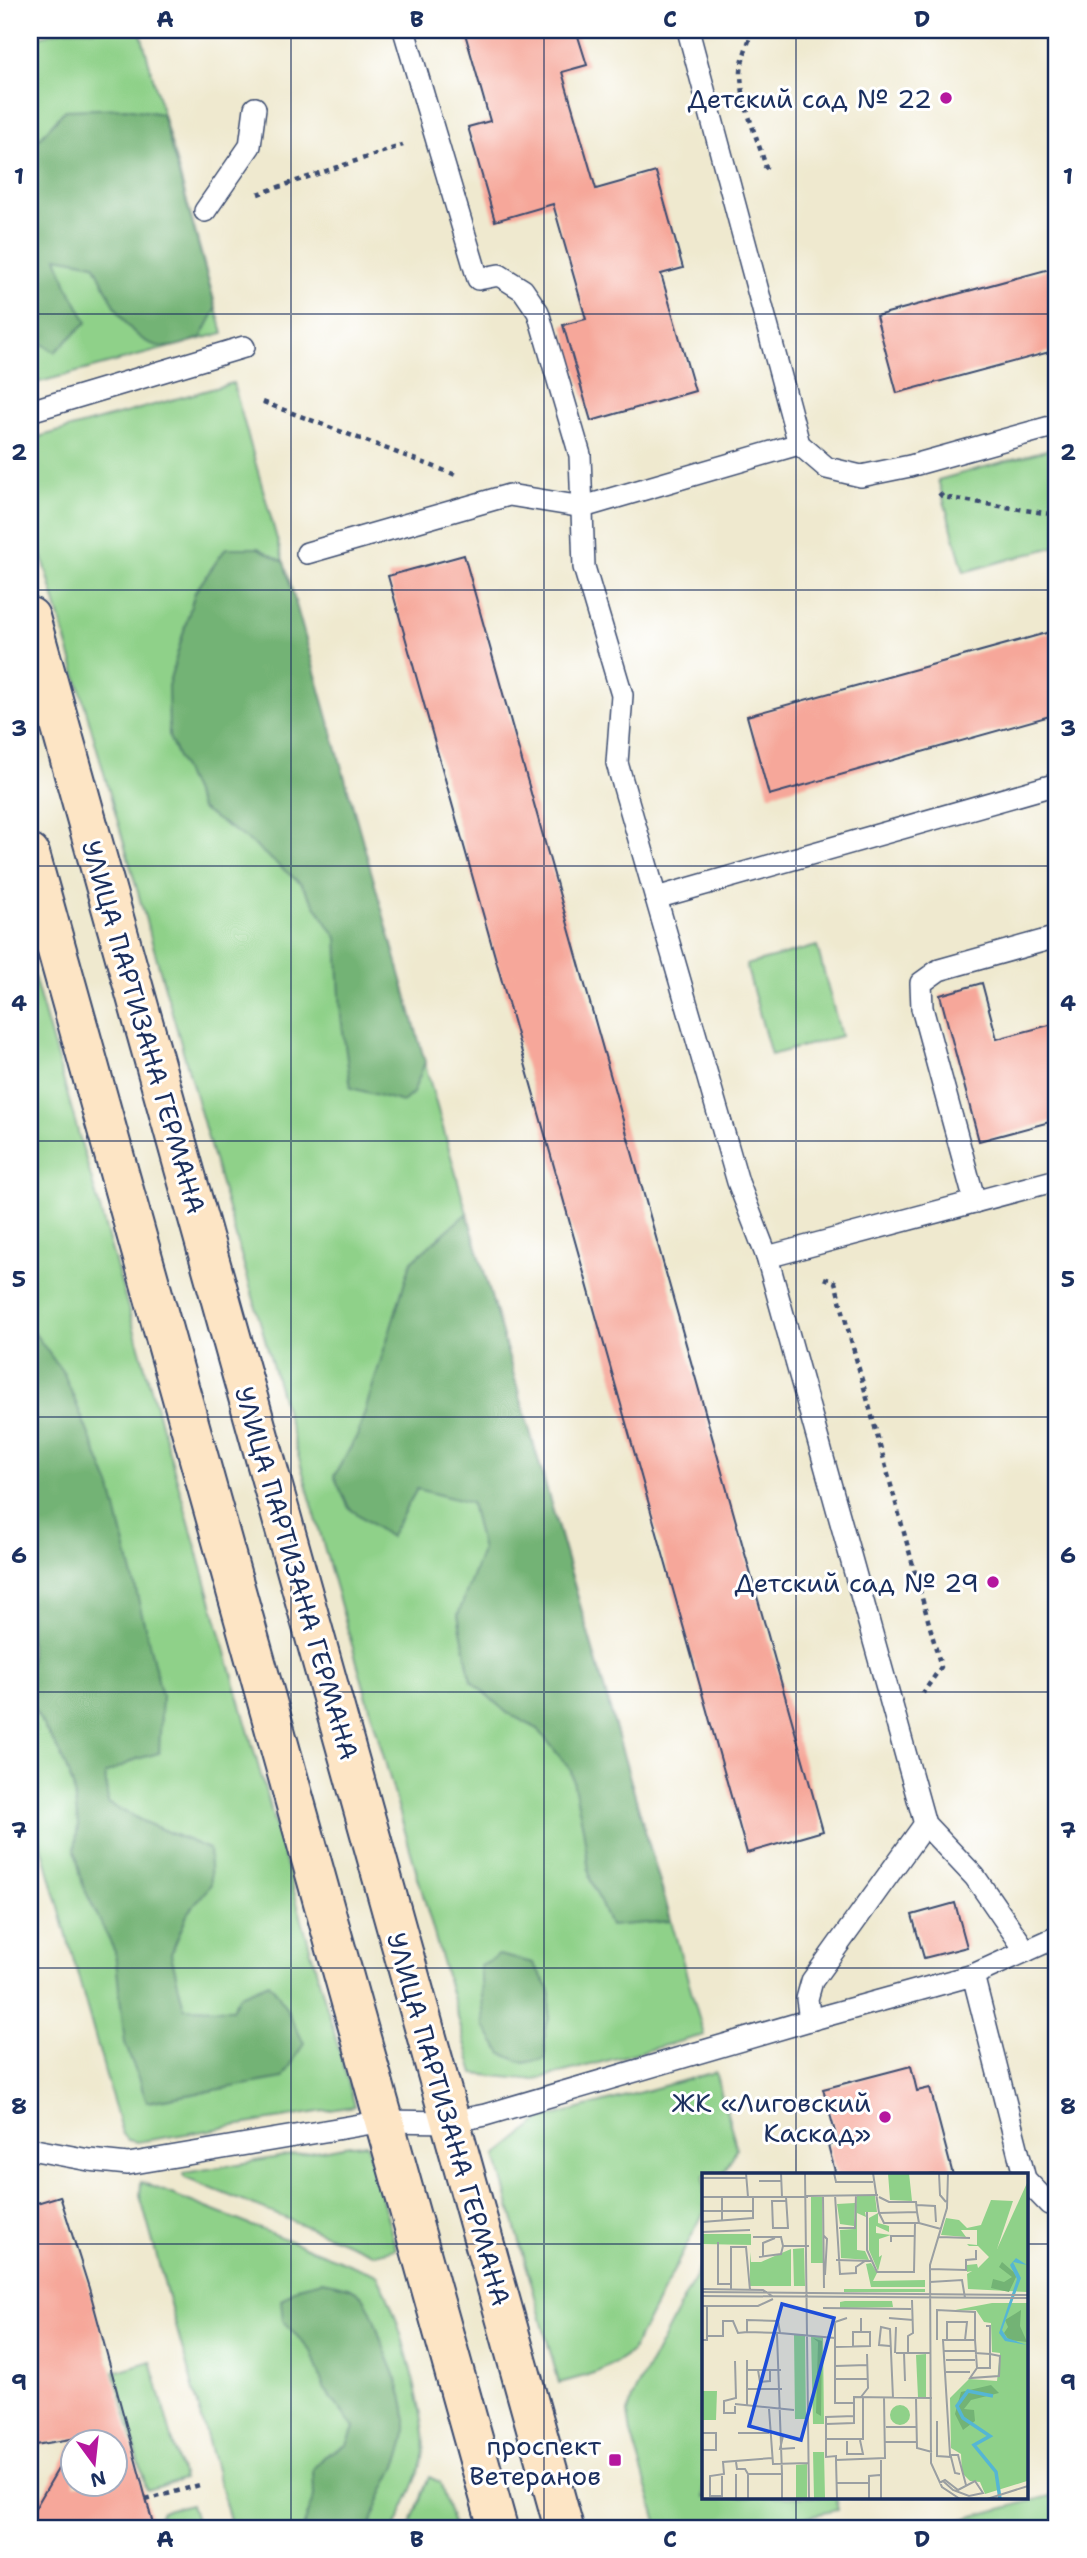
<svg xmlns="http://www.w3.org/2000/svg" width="1087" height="2558" font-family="'Shantell Sans',sans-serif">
  <rect width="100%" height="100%" fill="#fff"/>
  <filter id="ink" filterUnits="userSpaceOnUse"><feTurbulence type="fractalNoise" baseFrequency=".0143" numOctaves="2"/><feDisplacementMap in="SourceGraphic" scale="14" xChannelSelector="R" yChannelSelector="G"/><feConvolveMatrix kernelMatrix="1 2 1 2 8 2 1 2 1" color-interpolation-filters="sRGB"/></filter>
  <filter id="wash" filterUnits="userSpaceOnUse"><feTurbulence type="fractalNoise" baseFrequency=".00686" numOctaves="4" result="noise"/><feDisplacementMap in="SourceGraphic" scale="28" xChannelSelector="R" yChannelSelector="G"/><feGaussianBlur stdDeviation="1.57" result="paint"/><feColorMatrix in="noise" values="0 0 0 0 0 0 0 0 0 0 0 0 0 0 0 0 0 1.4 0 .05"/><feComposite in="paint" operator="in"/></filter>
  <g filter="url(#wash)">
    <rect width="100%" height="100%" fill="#efe9cf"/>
    <g fill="#8fd189" stroke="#558074" stroke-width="2">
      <path d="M64,30H140L223,333L40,382H30V39Z"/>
      <path d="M233,383L467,1213L704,2035L534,2080L474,2074L30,513L31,439Z"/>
      <path d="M1057,447V546L964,572L938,480Z"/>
      <path d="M817,946L841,1036L771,1055L746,965Z"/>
      <path d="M30,963L355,2106L137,2142L128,2140L122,2133L30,1804Z"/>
      <path d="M715,2072L737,2148L723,2175H704V2212L632,2351C610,2370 587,2376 559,2383L496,2156L542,2119Z"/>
      <path d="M367,2144L396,2249L375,2254L185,2178L184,2173L350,2145Z"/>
      <path d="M141,2182L377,2275C381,2283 386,2291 389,2300C400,2326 429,2427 424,2452C419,2478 405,2504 395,2528H232L140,2196Z"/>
      <path d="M704,2260V2497H835L838,2510L751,2528H659L631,2433L628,2413L632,2398Z"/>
      <path d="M151,2361L183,2479L147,2490L114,2372Z"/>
      <path d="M429,2477L440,2482L454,2528H409Z"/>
      <path d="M1057,2494V2528H929Z"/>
      <path d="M191,2504L198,2528H160L157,2518L162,2511Z"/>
    </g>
    <g fill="#73b375" stroke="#47716a" stroke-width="2">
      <path d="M126,108L162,114L216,309L201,338C191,341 178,347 168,347C126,347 111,295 94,264L57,257L67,285L87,322L55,352L30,336V149L65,110Z"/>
      <path d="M226,548H258L284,562L425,1062L413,1093L403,1102L351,1088L341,1017L337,938L301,884L248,840L201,809L169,737L168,686L195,592Z"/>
      <path d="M467,1213L671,1921L610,1926L590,1878L583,1828L571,1771L538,1729L507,1713L471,1681L458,1615L482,1550L471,1503L417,1489L390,1537L349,1508L334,1476L358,1434L411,1262Z"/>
      <path d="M30,1327L64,1374L111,1488L162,1696L159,1753L137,1759L105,1774L108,1803L144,1822L209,1849L211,1884L187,1915L171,1954L184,2008L232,2009L240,1995L269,1983L279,1995L304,2043L283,2078L147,2102L125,2043L115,1952L83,1886L75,1850L78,1824L73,1786L61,1755L30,1703Z"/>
      <path d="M499,1955L533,1963L550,1990L549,2019L545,2029V2059L524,2063L502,2054L484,2026L480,1965Z"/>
      <path d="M322,2281C335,2284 352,2285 362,2296C372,2308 376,2326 381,2340C393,2372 411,2403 405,2438C399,2471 376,2496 371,2528H303L314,2497L313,2469L327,2454L347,2445L354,2428L324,2388L312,2353L283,2320L281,2300L298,2287Z"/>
    </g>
    <g id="blocks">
      <g fill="#f6a79a" fill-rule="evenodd">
        <path d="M464,30H576L587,65L562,72L596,189L656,172L683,268L661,274L695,391L591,421L563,325L586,319L553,204L495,221L468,127L490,121Z"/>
        <path d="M1057,267V350L897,393L876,316Z"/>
        <path d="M464,555L823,1831L747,1853L388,576Z"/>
        <path d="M1057,630V714L769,795L747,716Z"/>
        <path d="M982,983L997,1039L1057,1023V1120L979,1141L940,995Z"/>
        <path d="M955,1903L967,1947L924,1958L912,1915Z"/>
        <path d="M911,2066L917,2091L930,2088L953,2175H836L828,2145L838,2143L823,2089Z"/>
        <path d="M60,2196L89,2288L154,2528H30V2517L76,2438L30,2446V2205ZM74,2442H116V2484H74Z"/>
      </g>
    </g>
  </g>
  <g filter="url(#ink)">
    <use href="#blocks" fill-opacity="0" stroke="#3b4b6f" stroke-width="2"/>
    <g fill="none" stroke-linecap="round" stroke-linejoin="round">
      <g stroke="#3b4b6f" stroke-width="24">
        <g id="service">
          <path d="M404,30L478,279L499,275L523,290L538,312L580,455L584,567L622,695L617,763L738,1182L767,1257L925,1824L975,1877L1026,1951"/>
          <path d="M688,30L799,444L827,468L861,476L910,466L1057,425"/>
          <path d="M205,211L250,146L255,108"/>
          <path d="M30,411L244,347"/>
          <path d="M307,553L509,495L583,507L799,444"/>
          <path d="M656,898L1057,784"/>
          <path d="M975,1202L922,1008L921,983L939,970L1057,937"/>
          <path d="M767,1257L1057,1180"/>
          <path d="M973,1975L1057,1937"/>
          <path d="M810,2020L807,1999L812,1981L925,1824"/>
          <path d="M30,2149L89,2160L128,2164L384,2121L450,2122L485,2115L810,2020L973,1975L1024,2175"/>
          <path d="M1026,2180L1049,2204H1057"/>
        </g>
      </g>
      <g stroke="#3b4b6f" stroke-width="42">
        <g id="secondary">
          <path d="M30,617L564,2528"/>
          <path d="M30,854L498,2528"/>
        </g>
      </g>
      <g stroke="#3b4b6f" stroke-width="4.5" stroke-dasharray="5 5" stroke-linecap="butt">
        <path d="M753,30C748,43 742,57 741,72C741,103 757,137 766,167L761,172"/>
        <path d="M258,194L403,145"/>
        <path d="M263,402L456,475"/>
        <path d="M939,493L943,497L1057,515"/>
        <path d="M824,1278L835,1282L941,1667L923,1693"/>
        <path d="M146,2500L203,2484"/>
      </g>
      <use href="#service" stroke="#fff" stroke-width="21"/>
      <use href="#secondary" stroke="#fde5c5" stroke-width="38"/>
    </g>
  </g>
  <path fill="none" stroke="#1b2f5e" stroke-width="2" stroke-opacity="0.55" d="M291,30V2528M544,30V2528M796,30V2175M30,314H1057M30,590H1057M30,866H1057M30,1141H1057M30,1417H1057M30,1692H1057M30,1968H1057M30,2244H704M1026,2244H1057M796,2497V2528"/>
  <g fill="#b5179e" stroke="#fff" stroke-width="2.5">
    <circle cx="946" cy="98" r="7"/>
    <circle cx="993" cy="1582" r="7"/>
    <circle cx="885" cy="2117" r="7"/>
    <rect x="608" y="2453" width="14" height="14" rx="3.5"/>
  </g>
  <g text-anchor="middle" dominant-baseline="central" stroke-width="6" stroke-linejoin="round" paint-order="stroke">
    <g font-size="26" fill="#1b2f5e" stroke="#fff" text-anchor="end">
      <text x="932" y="98">Детский сад № 22</text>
      <text x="979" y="1582">Детский сад № 29</text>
      <text x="871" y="2102">ЖК «Лиговский<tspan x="871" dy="30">Каскад»</tspan></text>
      <text x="601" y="2445">проспект<tspan x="601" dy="30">Ветеранов</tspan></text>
    </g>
    <g font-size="26" fill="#1b2f5e" stroke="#fff">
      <text transform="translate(144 1027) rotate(74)">УЛИЦА ПАРТИЗАНА ГЕРМАНА</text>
      <text transform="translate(297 1573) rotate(74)">УЛИЦА ПАРТИЗАНА ГЕРМАНА</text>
      <text transform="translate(449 2119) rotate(74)">УЛИЦА ПАРТИЗАНА ГЕРМАНА</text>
    </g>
  </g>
  <g transform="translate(702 2173)">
    <rect width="326" height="326" fill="#efe9cf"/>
    <path d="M186,0H207L210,28L188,27ZM325,10V119L266,116L265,101L270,98L265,99V92L275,91L276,95L287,84L276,73H267L265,71L275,72V57H259L264,64L239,62L244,45L257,47L265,55L279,52L289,27L311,28L295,76ZM155,23H173L175,39H163L164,44L155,40V77L163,78L167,87L139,85L138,57L152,56ZM109,24H120L121,90H109ZM153,30L152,53L138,51L135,31ZM176,40V50L187,53V59L174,53V60L189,62L177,66V84L180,82L176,98L167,77V45ZM0,61H49V72L0,71ZM102,75L103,113H92L91,76ZM89,76V113H48V79L49,89H59ZM169,90L175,100L171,108L223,107V114H169L164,91ZM142,116H223V119H142ZM190,128L191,134L138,135V129L143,128ZM290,130H325V308L283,321L278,309L268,308L260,300L259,281L249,275L248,225L267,206L295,208L298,180L290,179L289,150L282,149L274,137L248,138ZM92,161L103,162L104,246H93ZM109,162L121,164L122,251H111ZM224,181V224H216L214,182ZM1,218H15L14,247H1ZM188 242a10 10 0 1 1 20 0a10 10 0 1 1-20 0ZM111,279H122L123,325H112ZM105,291V325H94V292Z" fill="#8fd189"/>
    <path d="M300,89L315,102L307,119L289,115L291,106L302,109L310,104L297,94ZM319,137L318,153L325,169L307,167L302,160L306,154L303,147ZM111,165L120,168L119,243L114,240L116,169ZM289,212L297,220L269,227L262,236L272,237L273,248L261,257L253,241L259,219Z" fill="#73b375"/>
    <path d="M314,85L325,92L311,89L319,105L300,157L305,165L325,172L303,168L297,160L315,106L308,92Z" fill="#55b6d4"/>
    <path fill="none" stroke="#55b6d4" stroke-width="3.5" d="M291,223L266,218L255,233L261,245L288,263L272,272L294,299L298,326"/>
    <path fill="none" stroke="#9a9fa2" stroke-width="2" d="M44,0L46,24M79,0L80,24M103,0L107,326M132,0L134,9H171M171,0L177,40L215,39L217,50M237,0L238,22L244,29M246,0L245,35L228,92L229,290L240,314L258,326M0,5H44M57,8H79M121,22L122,115M133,22L138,101L154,100V94L163,88M104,23L176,22M0,24H106M84,24L86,55H71L70,28H84M177,24L187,29H214L215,39M215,32L233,33L234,49M0,38H20V24M165,39V77L175,99H212L213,50M177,40L182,50H217L239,56M20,47V38H51M0,49L51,45V24M137,55H153L154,22M0,59L48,57M121,62L125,66L123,102M51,64H79L81,73H107M237,64L268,65M16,69V111H29M189,69V63H213M57,84L79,81L81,73M61,84V70L73,65M134,87L169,88M228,96L264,97V87L274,86V77M228,109L260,107L263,125M0,116L61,117L70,123M29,117V74H44L48,117M0,119L326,122M0,123L326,125M0,133H56L71,126M121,135L209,136M187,145L211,147M45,159L78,160M5,163H21V148H31L36,160L45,159V147L76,148L78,160L133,165M0,167H5V133M235,167V137L273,139V167M240,167H273L275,195M241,167L248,282M245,167V149H265L263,167M151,173V159H159V145M188,173L177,172L179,154L188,156L191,225M133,174L168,173V159H159M241,178H273M193,180L194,154M194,180H229M202,180L203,208M206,180V163L211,160L210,127M273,180L288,181L298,183L297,203L268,205L275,195H288V153H284M45,187V233M244,187H273M133,193L165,192M45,197H79M56,197L58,209L68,208V197M244,199H268M133,206H166M45,216H80M159,224L166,215L165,181M214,225L215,275L230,279M152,230V224L230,225M33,231L92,237M33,233V240H22V228L34,225L33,188M67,236L71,291L107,290M235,248V283L249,284L253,300L258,301M124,251L152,250V230H133V149L145,145M184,254H215M0,260H14V277H0M36,260H67M81,263L78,276L93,275M125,266H161V225M145,268V281H161L158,267M183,269H215M247,282H256L264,312M134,287V283L124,284V244L152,243M34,289L35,296H43L46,301H80L75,161M46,301V326M20,303V323H8V303L22,301L21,289L70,285M135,310H167M237,310L243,307L256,317L273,308L281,320L267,323L251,317L241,308M34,326V301M80,326V301M135,326L134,287L183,285L182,225M167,326V303L178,302M179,326V287M285,326L326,313"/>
    <path fill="#1d4ed8" fill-opacity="0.15" stroke="#1d4ed8" stroke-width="3.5" d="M80,131L132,145L99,267L47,253Z"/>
    <rect width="326" height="326" fill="none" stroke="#1b2f5e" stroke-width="3.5"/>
  </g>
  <rect width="1087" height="2558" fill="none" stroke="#fff" stroke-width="77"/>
  <g transform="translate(94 2463) rotate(165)"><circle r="33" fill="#ffffff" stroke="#a4acbf" stroke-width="2"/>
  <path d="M0-5L12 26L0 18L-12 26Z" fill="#b5179e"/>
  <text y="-10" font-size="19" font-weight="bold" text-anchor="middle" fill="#1b2f5e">N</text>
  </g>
  <rect x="38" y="38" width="1010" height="2482" fill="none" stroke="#1b2f5e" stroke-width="2.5"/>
  <g font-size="23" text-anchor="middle" font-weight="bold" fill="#1b2f5e">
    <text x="165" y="27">A</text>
    <text x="417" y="27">B</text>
    <text x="670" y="27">C</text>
    <text x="922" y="27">D</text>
    <text x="19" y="184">1</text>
    <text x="1068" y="184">1</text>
    <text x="19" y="460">2</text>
    <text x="1068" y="460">2</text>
    <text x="19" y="736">3</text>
    <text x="1068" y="736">3</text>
    <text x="19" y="1011">4</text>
    <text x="1068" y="1011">4</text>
    <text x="19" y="1287">5</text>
    <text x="1068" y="1287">5</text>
    <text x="19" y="1563">6</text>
    <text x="1068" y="1563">6</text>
    <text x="19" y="1838">7</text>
    <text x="1068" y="1838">7</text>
    <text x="19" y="2114">8</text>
    <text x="1068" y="2114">8</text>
    <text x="19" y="2390">9</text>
    <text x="1068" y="2390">9</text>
    <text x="165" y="2547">A</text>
    <text x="417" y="2547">B</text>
    <text x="670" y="2547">C</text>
    <text x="922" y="2547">D</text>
  </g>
</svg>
